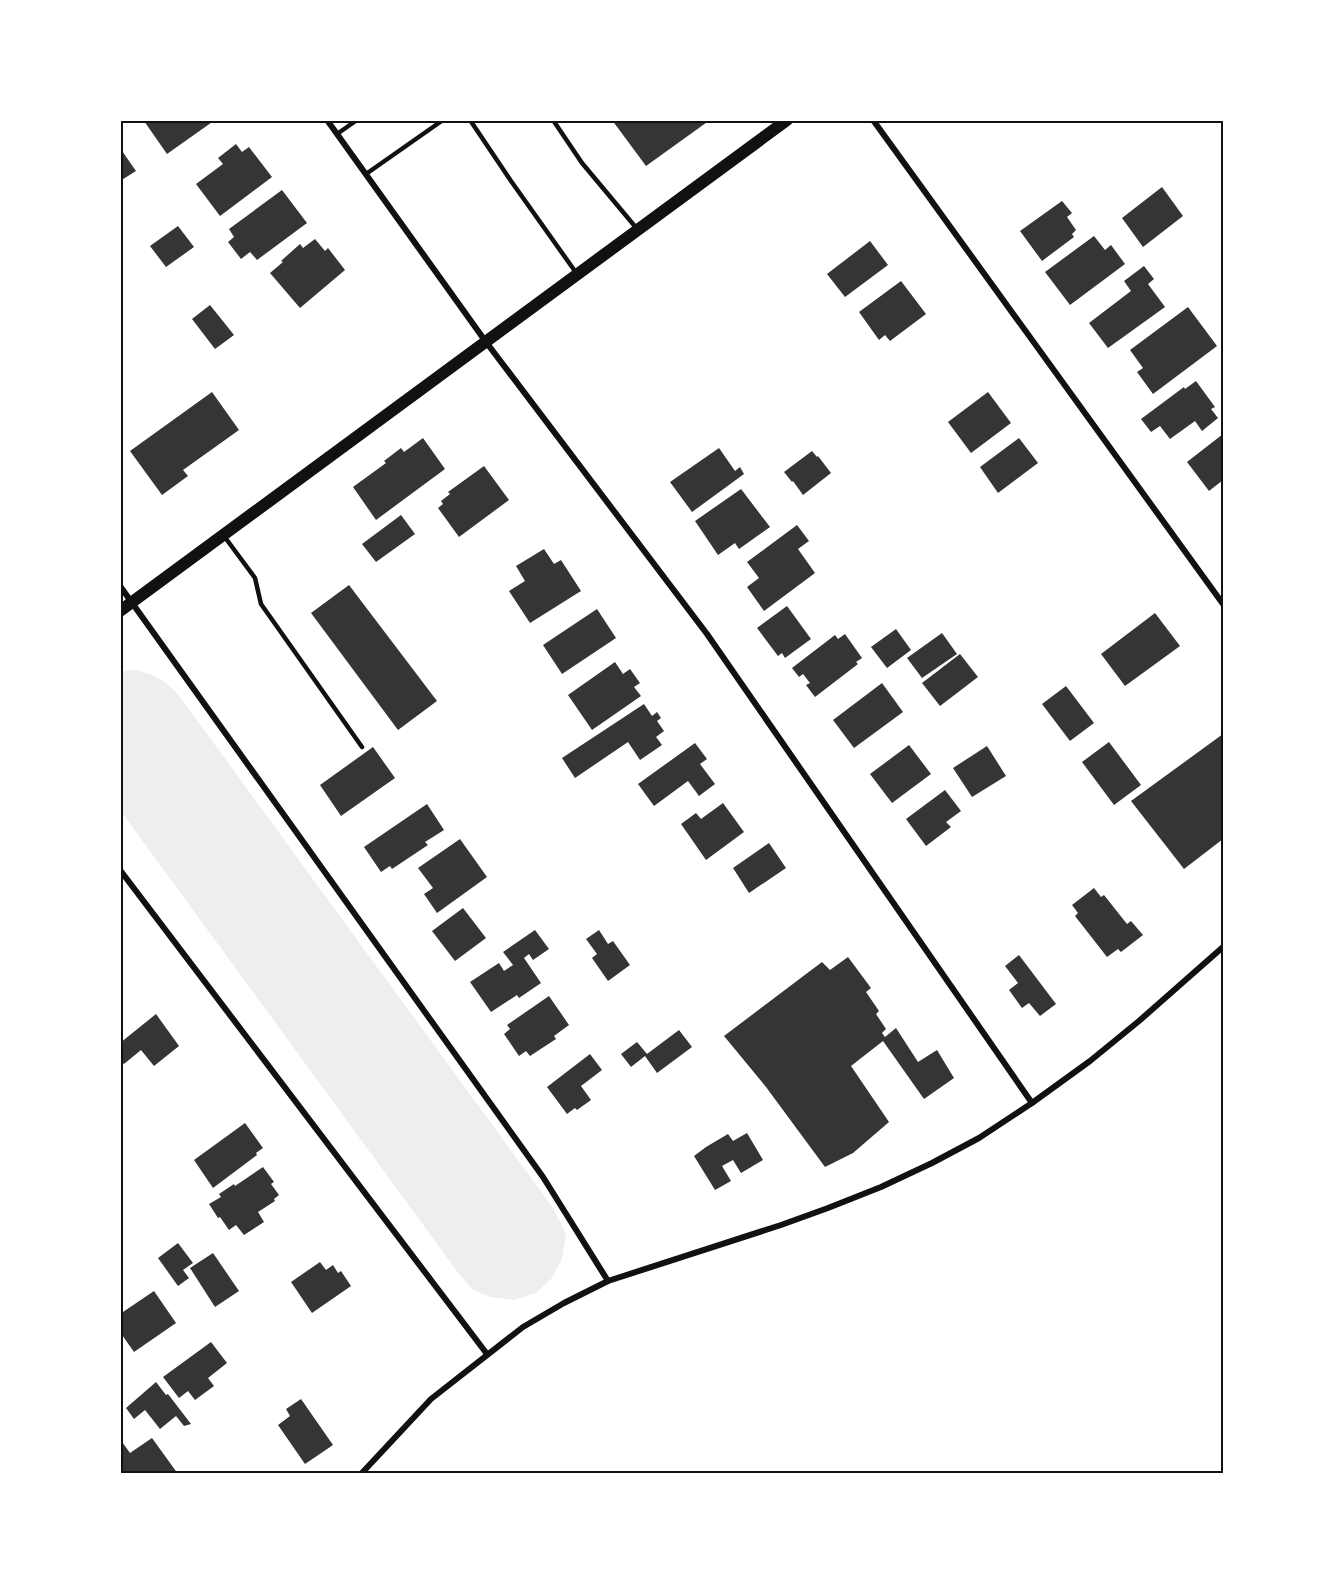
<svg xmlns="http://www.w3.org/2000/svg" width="1343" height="1594" font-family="'Roboto Serif',serif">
  <rect width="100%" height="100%" fill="#fff"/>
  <path fill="#eee" d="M136,670C156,675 167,681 180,697L553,1208L566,1234L562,1259L552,1278L536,1293L514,1300L490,1297L472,1289L459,1274L120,810V672Z"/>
  <g fill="#353535">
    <path d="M146,120H215L167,154L144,121Z"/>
    <path d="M612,120H710L646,166Z"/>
    <path d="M236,144L242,152L249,147L272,177L220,216L196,184L223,164L218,158Z"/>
    <path d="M120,148L136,171L120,181Z"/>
    <path d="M1162,187L1183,216L1143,247L1122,218Z"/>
    <path d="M282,190L307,223L257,260L250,252L241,259L228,242L234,237L229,229Z"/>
    <path d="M1062,201L1072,213L1067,217L1076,230L1072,234L1074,237L1042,261L1020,231Z"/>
    <path d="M178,226L194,247L166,267L150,246Z"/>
    <path d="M1094,236L1105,250L1111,245L1125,264L1070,305L1045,272Z"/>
    <path d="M315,239L325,251L328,248L345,270L300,308L270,273L283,262L281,261L300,244L303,248Z"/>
    <path d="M870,241L888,265L845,297L827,274Z"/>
    <path d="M1144,266L1154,279L1148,284L1165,307L1108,348L1089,323L1131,291L1124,281Z"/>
    <path d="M901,281L926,314L890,341L885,335L879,340L859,312Z"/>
    <path d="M210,305L234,335L215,349L192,319Z"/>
    <path d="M1188,307L1217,346L1153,394L1137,372L1143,368L1130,350Z"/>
    <path d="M1196,381L1215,407L1211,409L1218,418L1202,431L1195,421L1170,439L1160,426L1151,432L1141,419L1184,387L1185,389Z"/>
    <path d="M212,392L239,430L183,470L188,476L162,495L130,451Z"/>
    <path d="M988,392L1011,423L971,453L948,422Z"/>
    <path d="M1223,434V480L1209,491L1187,462Z"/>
    <path d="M423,438L445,469L376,520L353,487L386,463L384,461L401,448L404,452Z"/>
    <path d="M1019,438L1038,463L998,493L980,467Z"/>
    <path d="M719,448L735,471L740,467L744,474L692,512L670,482Z"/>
    <path d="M812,451L817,457L818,456L831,473L803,495L793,481L792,482L784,472Z"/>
    <path d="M484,466L509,500L459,537L438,508L443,504L441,501L450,494L448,492Z"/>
    <path d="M741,489L770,527L739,549L735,543L718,555L695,521Z"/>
    <path d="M401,515L415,534L376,562L362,544Z"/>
    <path d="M797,525L809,541L798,549L815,573L764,611L747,587L759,578L747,562Z"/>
    <path d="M544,549L554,564L561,560L581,591L530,623L509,591L525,581L516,566Z"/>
    <path d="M349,585L437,701L398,730L311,613Z"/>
    <path d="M787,606L811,639L785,658L782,653L778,656L757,628Z"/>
    <path d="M597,609L616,638L562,674L543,645Z"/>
    <path d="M1155,613L1180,646L1125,686L1101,654Z"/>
    <path d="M896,629L911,650L887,668L871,647Z"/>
    <path d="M942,633L957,654L922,678L907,658Z"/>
    <path d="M845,634L862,658L856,662L858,664L815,697L806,685L810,683L803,674L799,677L792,668L835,635L838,639Z"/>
    <path d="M960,654L978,677L940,706L922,683Z"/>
    <path d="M615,662L623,674L630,669L640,683L634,687L641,696L592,730L568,695Z"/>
    <path d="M882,683L903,712L854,748L833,720Z"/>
    <path d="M1066,686L1094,723L1070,741L1042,704Z"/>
    <path d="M644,704L652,716L657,712L661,718L657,721L664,731L656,737L662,745L640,760L628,742L575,778L562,758Z"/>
    <path d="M1223,734V839L1184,869L1131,801Z"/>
    <path d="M1109,742L1141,785L1114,805L1082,762Z"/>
    <path d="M695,743L707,759L700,764L715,784L699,796L688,781L654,806L638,784Z"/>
    <path d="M909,745L931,774L892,803L870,774Z"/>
    <path d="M987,746L1006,776L972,797L953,768Z"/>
    <path d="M373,747L395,778L341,816L320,785Z"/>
    <path d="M945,790L961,811L946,822L951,827L926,846L906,819Z"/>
    <path d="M723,803L744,832L706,860L681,824L696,813L701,819Z"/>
    <path d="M427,804L444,830L425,842L428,845L392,869L390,866L381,872L364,847Z"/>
    <path d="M460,839L487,877L437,913L424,894L433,888L418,868Z"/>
    <path d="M769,843L786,868L749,893L733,868Z"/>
    <path d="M1094,888L1101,897L1104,895L1127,924L1131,921L1143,935L1121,952L1118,949L1107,957L1075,916L1078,913L1072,905Z"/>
    <path d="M463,908L486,938L455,961L432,931Z"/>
    <path d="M535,930L549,949L533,960L529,954L524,958L541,983L519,998L517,995L491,1012L470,982L499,963L504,971L513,965L503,952Z"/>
    <path d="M599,930L608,944L613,941L630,965L608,981L592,958L597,954L586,939Z"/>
    <path d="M1019,955L1056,1004L1040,1016L1029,1003L1022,1008L1009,990L1018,983L1005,966Z"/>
    <path d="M848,957L871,988L866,992L879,1011L876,1014L886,1029L882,1033L885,1037L896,1028L918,1062L937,1050L954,1078L924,1099L883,1041L851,1066L889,1122L853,1153L825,1167L766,1087L724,1036L822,962L830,970Z"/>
    <path d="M549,996L569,1025L554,1036L556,1039L530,1056L526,1051L519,1056L504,1034L510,1029L507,1025Z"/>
    <path d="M156,1014L179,1046L154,1066L141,1050L124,1064L120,1060V1043Z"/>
    <path d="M679,1030L692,1047L657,1073L645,1056L631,1067L621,1054L637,1042L647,1054Z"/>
    <path d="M590,1054L602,1070L581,1086L591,1100L577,1110L575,1108L567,1114L547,1087Z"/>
    <path d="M245,1123L263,1148L256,1153L257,1155L213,1188L194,1160Z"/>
    <path d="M747,1133L763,1160L741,1173L733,1160L722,1166L731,1181L715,1190L694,1156L706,1147L728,1134L733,1141Z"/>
    <path d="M263,1167L274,1182L271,1184L279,1195L274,1199L275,1201L258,1212L264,1222L244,1235L236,1225L229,1230L220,1217L218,1218L209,1204L221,1197L219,1194L234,1184L235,1186Z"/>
    <path d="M178,1243L193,1263L183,1270L189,1278L178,1286L158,1258Z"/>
    <path d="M213,1253L239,1291L215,1307L190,1268Z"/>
    <path d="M320,1262L326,1270L333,1265L338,1273L341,1271L351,1286L312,1313L291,1282Z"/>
    <path d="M154,1291L176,1323L134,1352L120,1332V1314Z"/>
    <path d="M211,1342L227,1363L208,1378L214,1386L195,1400L188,1391L179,1398L163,1377Z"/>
    <path d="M156,1382L166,1395L168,1394L191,1424L184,1426L176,1416L160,1429L145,1410L134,1419L126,1408Z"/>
    <path d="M301,1399L333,1445L305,1464L278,1425L290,1416L286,1409Z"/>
    <path d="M152,1438L178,1474H120V1439L130,1453Z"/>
  </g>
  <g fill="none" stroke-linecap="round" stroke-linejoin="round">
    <g stroke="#111" stroke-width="4.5">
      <path d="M470,120L511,181L577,274"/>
      <path d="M553,120L582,163L638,230"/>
      <path d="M337,134L357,120"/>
      <path d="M366,174L443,120"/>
      <path d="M224,536L255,578L261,604L362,747"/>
    </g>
    <g stroke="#111" stroke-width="6">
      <path d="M327,120L486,342L707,634L1032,1103"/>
      <path d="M873,120L1223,604"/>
      <path d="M120,586L543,1177L608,1281"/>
      <path d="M120,870L487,1354"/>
      <path d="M361,1474L431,1399L523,1327L564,1303L608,1281L781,1225L828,1208L881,1187L932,1163L979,1138L1032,1103L1090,1061L1139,1021L1223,947"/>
    </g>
    <path stroke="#111" stroke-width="12" d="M120,611L787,120"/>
  </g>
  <rect width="1343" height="1594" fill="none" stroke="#ffffff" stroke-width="243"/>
  <rect x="122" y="122" width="1100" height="1350" fill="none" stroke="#111" stroke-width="2"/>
</svg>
